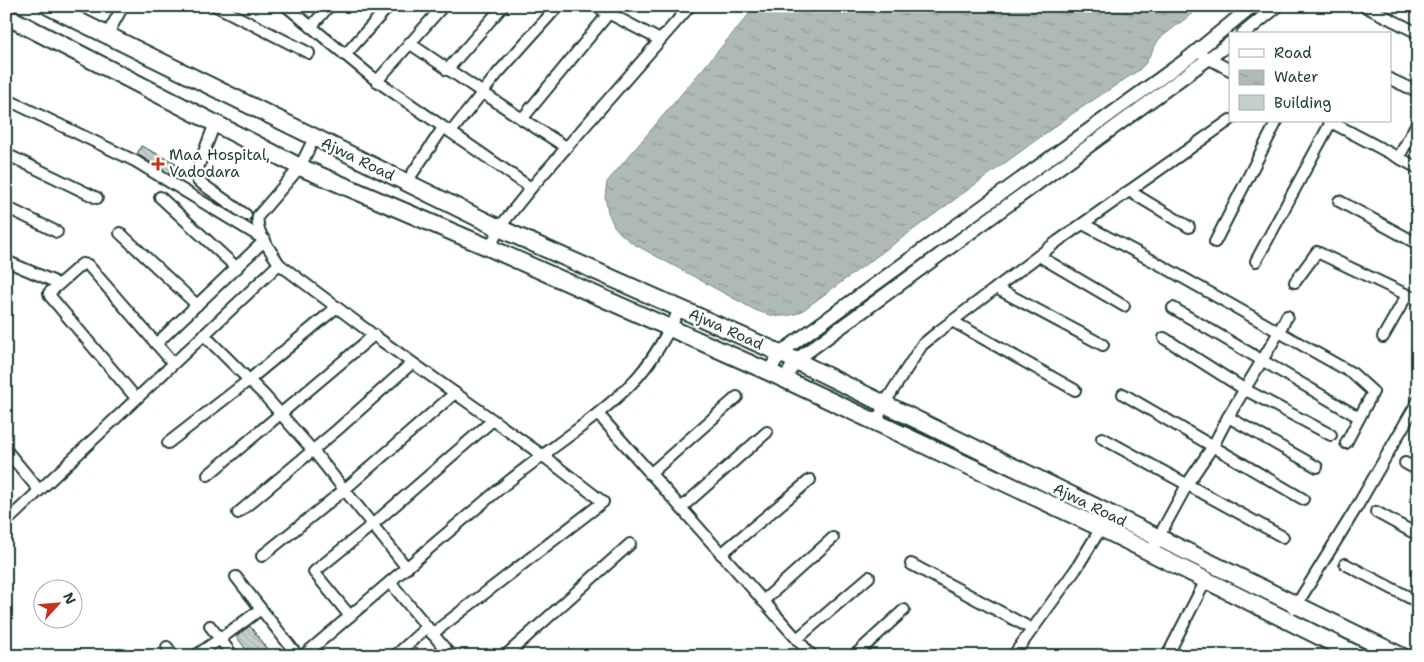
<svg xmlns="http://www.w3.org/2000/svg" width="1424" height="662" font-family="'Shantell Sans',sans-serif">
  <defs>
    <pattern id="water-ripples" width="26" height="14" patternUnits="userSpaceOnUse" patternTransform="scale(1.25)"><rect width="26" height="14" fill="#afbab7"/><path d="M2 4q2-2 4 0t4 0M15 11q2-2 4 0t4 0" fill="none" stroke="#8e9896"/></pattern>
    <pattern id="building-back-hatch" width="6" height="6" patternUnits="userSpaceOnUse" patternTransform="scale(1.25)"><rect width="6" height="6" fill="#c7cfcc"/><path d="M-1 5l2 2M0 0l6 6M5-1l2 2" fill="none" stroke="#aab3b0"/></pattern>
  </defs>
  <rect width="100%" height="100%" fill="#fff"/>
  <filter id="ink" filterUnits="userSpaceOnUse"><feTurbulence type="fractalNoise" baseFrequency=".02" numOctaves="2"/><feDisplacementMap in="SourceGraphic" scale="10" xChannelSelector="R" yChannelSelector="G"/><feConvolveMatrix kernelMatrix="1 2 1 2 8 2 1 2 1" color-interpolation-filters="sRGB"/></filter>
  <g filter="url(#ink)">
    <path fill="url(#water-ripples)" stroke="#758883" d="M756,6H1202L1159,39L1145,64L1139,70L1072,114L799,313C781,318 773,317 755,310L632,243L621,234L614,226L608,212L605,197L607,182Z"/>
    <g fill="url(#building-back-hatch)" stroke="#1f3d34">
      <path d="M141,146L176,163L170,174L137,154Z"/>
      <path d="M250,626L272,656H251L236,636Z"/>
    </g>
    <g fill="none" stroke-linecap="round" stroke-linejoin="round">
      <g stroke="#1f3d34" stroke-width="14">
        <g id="minor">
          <path d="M216,6L309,53"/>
          <path d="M286,6L377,81L531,188"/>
          <path d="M595,6L660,40"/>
          <path d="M1364,6L1418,33"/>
          <path d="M311,27L329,6"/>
          <path d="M107,35L123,6"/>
          <path d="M409,43L522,119L609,13"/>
          <path d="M345,55L389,6"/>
          <path d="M1204,56L1230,70"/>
          <path d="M447,70L503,6"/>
          <path d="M1390,79L1418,92"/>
          <path d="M377,81L443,6"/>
          <path d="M6,99L135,161L265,240L156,344"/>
          <path d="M522,119L566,147"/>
          <path d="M1329,121L1418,168"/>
          <path d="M215,123L196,173L198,181L246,215"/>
          <path d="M451,132L498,73L558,6"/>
          <path d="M6,154L97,198"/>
          <path d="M1399,157L1418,121"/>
          <path d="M406,183L443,128"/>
          <path d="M1129,191L1189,227"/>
          <path d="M160,197L237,268"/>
          <path d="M1339,201L1418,244"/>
          <path d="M6,207L57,232"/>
          <path d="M1083,224L1155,262L1352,373L1373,392L1346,443"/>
          <path d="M120,233L197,305"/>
          <path d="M1215,242L1277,121"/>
          <path d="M490,248L499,228L531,188L690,6"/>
          <path d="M1039,256L1124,306"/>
          <path d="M6,261L53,281"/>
          <path d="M1256,261L1331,122"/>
          <path d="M279,264L379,339L542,455L603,502L432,634"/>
          <path d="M1295,282L1317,252L1418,300"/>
          <path d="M996,288L1103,345"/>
          <path d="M1173,308L1355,415"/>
          <path d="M952,321L1075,390"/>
          <path d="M204,335L265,396L315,453L407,568"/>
          <path d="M1383,337L1407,295"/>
          <path d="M1164,338L1244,389L1331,435"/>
          <path d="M1123,394L1303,499"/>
          <path d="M136,398L50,296L49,293L82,264L88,265L173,363"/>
          <path d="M598,414L812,656"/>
          <path d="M1228,417L1317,467"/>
          <path d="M877,422L884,404L922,345L939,331L1058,241L1230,120"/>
          <path d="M1102,438L1283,537"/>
          <path d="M168,443L249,380L337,307"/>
          <path d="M6,450L39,490"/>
          <path d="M1405,463L1418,470"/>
          <path d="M650,474L737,397"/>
          <path d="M208,475L374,335"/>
          <path d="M681,508L767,432"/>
          <path d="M1376,512L1418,535"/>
          <path d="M238,513L337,430L412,363"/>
          <path d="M6,522L279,264C271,250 255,233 258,216L300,167L314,138"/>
          <path d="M1151,551L1188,483L1213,446L1228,417L1279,332L1287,316"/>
          <path d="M721,554L810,480"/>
          <path d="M262,556L344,490L455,393"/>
          <path d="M911,564L1032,629"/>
          <path d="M1345,564L1418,602"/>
          <path d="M236,577L298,656"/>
          <path d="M390,582L451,656"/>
          <path d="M763,601L833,538"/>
          <path d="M1294,609L1358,505L1418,401"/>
          <path d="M350,616L314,572L372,525L493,420"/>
          <path d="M210,626L233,656"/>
          <path d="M797,639L869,577"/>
          <path d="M167,647L173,656"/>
          <path d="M195,656L220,639L261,609"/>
          <path d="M303,656C370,599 436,542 503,486C545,451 592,423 631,384C652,363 667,335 680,308"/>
          <path d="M395,656L427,627"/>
          <path d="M505,656L630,544"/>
          <path d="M854,656L904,610"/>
          <path d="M1013,656L1076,569L1101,528"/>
          <path d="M1167,656L1206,580"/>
        </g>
      </g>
      <g stroke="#1f3d34" stroke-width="16">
        <g id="tertiary">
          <path d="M1243,34L1277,6"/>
          <path d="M769,372L780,353L1187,59L1252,6"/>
          <path d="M785,379L796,360L1230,43"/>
        </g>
      </g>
      <g stroke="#1f3d34" stroke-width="20">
        <g id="primary">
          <path d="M48,6L499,228L780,353L1401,656"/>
          <path d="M6,16L300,167L490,248L769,372L1101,528L1359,656"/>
        </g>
      </g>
      <use href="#minor" stroke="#fff" stroke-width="10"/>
      <use href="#tertiary" stroke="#fff" stroke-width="12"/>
      <use href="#primary" stroke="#fff" stroke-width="16"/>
    </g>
  </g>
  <path fill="#c8321e" stroke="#fff" stroke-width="2" d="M155.5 156.5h5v5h5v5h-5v5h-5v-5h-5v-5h5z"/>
  <g text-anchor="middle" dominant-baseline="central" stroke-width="4.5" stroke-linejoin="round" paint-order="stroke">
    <g font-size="15" fill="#1f3d34" stroke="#fff" text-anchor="start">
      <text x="169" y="155">Maa Hospital,<tspan x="169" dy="17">Vadodara</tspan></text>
    </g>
    <g font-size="15" fill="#1f3d34" stroke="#fff">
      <text transform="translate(358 159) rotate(26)">Ajwa Road</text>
      <text transform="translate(726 329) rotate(24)">Ajwa Road</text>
      <text transform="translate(1090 505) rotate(26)">Ajwa Road</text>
    </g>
  </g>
  <rect width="1424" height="662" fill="none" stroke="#fff" stroke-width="25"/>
  <rect x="12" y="12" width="1399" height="637" fill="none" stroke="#1f3d34" stroke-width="2" filter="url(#ink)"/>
  <rect x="1229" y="32" width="162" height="90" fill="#ffffff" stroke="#a5b1ae"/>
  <rect x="1239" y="49" width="25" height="8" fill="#ffffff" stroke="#a5b1ae"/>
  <text x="1274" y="58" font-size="15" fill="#1f3d34">Road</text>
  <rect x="1239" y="70" width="25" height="15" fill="url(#water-ripples)" stroke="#a5b1ae"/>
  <text x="1274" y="82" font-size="15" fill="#1f3d34">Water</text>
  <rect x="1239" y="95" width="25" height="15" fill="#c7cfcc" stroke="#a5b1ae"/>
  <text x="1274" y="108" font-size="15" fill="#1f3d34">Building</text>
  <g transform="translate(58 604) rotate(64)"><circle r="24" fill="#ffffff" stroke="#a5b1ae"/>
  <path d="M0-4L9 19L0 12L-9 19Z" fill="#c8321e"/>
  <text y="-8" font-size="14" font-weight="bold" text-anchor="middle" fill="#1f3d34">N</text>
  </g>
</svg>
